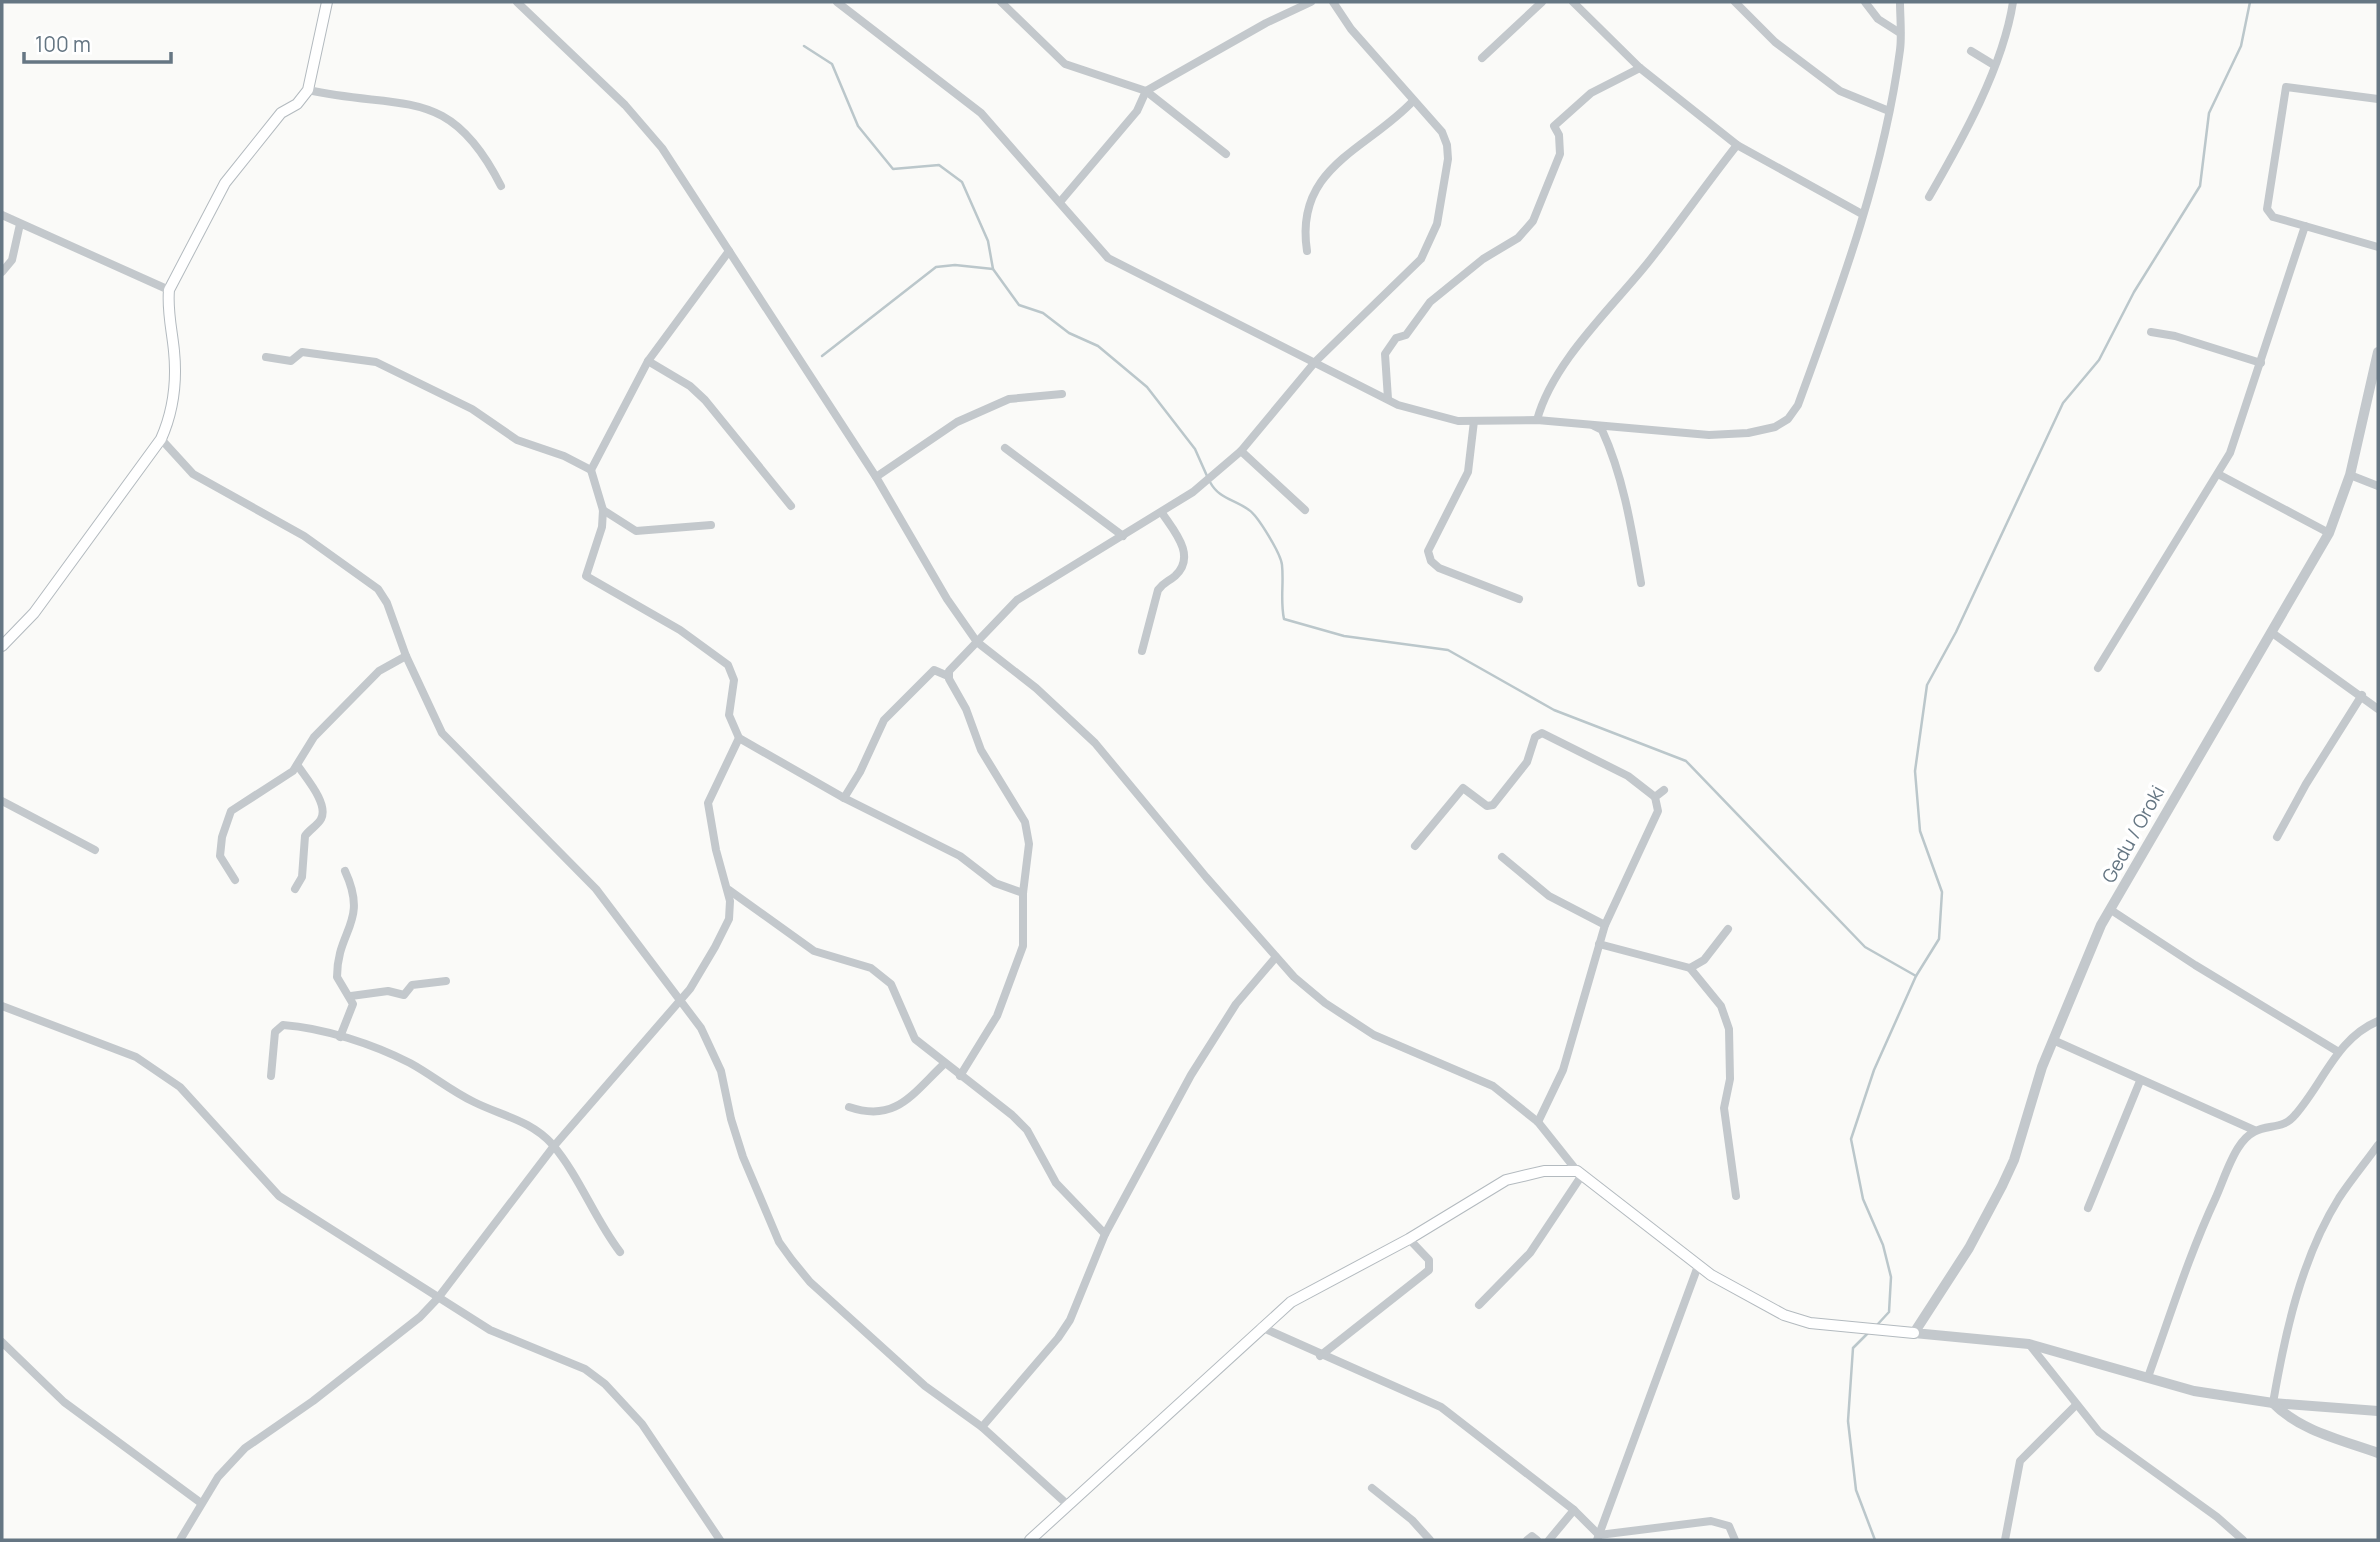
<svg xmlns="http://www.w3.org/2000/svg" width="2380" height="1542" font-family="Manrope,sans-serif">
  <rect width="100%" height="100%" fill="#fafaf8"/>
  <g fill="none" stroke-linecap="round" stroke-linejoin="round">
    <g stroke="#bbc7cb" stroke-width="2.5">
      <path d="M804,46L832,64L858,126L893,169L939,165L962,182L988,241L993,269L1019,305L1043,313L1069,333L1098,346L1147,387L1195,449L1207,476"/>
      <path d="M822,356L936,267L955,265L993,269"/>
      <path d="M1210,482C1219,499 1234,499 1249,510C1258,516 1281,554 1282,565C1284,584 1280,600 1284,619L1344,636L1448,650L1554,710L1686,761L1865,947L1916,976"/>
      <path d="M1877,1325L1889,1312L1891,1277L1883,1245L1863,1199L1851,1139L1874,1070L1916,976L1939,939L1942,892L1920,831L1915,771L1927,685L1956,632L2063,403L2099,360L2134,292L2200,186L2209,113L2241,46L2250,2"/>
      <path d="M1869,1332L1853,1348L1848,1421L1856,1490L1875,1540"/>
    </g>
    <g stroke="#b3babf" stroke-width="12">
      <g id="secondary">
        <path d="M2,646L34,613L161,439C173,412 177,381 174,351C172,330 167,311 169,290L225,183L281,113L297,104L308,90L327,2"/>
        <path d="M1030,1540L1291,1302L1409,1239L1506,1180L1544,1171H1577L1711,1275L1784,1315L1810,1323L1914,1333"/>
      </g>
    </g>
    <g stroke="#c3c8cc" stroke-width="8">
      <path d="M517,2L625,105L662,148L876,477L947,599L977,642L1036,688L1095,743L1206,877L1294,977L1325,1003L1374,1035L1493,1086L1538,1122L1577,1171"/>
      <path d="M837,2L981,113L1108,258L1398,405L1458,421L1537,420L1709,435L1748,433L1775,427L1788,419L1798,405C1840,290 1884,172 1900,50C1902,35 1900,17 1900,2"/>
      <path d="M1001,2L1065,64L1146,91L1226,154"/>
      <path d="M1573,2L1640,68L1737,145L1862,214"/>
      <path d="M1735,2L1775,42L1840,91L1889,111"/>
      <path d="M1865,2L1878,19L1900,33"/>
      <path d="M1971,51L1994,65"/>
      <path d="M1482,58L1542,2"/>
      <path d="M308,90C403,111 449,83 501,186"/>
      <path d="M1929,197C1962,140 2003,67 2013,2"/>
      <path d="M1060,202L1137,111L1146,91L1266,23L1311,2"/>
      <path d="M2,215L169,290"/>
      <path d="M2305,226L2273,217L2267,209L2286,87L2378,99"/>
      <path d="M1307,251C1294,167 1367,150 1413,101"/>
      <path d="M2,272L12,260L20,224"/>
      <path d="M2151,332L2175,336L2261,363"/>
      <path d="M266,357L291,361L302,352L376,362L472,409L517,440L564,456L591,470L603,510L602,527L586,576L680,630L728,665L734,680L729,715L739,738L844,798L960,856L995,883L1023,893"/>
      <path d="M648,361L690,386L705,400L791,506"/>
      <path d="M1388,399L1385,354L1396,338L1406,335L1430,302L1483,259L1518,238L1533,221L1560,154L1559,135L1554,126L1591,93L1640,68"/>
      <path d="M1537,420C1553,361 1613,307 1650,260C1680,222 1707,183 1737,145"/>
      <path d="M1474,421L1468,472L1428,551L1431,561L1439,568L1519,599"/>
      <path d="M1594,426L1602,430C1624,478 1632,531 1641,583"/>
      <path d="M161,439L193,474L304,536L378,589L387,603L406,656L442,733L596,889L701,1028L721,1071L731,1119L743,1157L779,1242L792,1260L810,1282L925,1386L982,1427L1068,1505"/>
      <path d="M1005,448L1123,536"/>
      <path d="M1241,451L1305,510"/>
      <path d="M591,470L648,361L729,251"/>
      <path d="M2218,474L2329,533"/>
      <path d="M2350,475L2378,486"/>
      <path d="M876,477L957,422L1009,399L1062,394"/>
      <path d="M603,510L636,531L711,525"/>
      <path d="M2271,632L2378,709"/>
      <path d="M1142,651L1158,590C1164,582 1168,582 1175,576C1197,556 1174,531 1162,513"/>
      <path d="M2098,668L2230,453L2305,226L2378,247"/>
      <path d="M844,798L860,772L884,720L934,670L948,676"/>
      <path d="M2,801L95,850"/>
      <path d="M2277,837L2306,784L2362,695"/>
      <path d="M1415,846L1463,788L1487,806L1493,805L1527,762L1535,737L1542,733L1628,776L1655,797"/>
      <path d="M1502,857L1549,896L1605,925"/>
      <path d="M235,880L220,856L222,837L231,811L293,771L314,737L379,671L406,656"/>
      <path d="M295,889L302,877L305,836C309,830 318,825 321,819C329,804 306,778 298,766"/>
      <path d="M729,890L814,951L871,968L891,984L915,1039L1012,1115L1027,1130L1056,1183L1105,1234"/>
      <path d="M2111,910L2195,965L2337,1051"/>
      <path d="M1599,944L1690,968L1721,1006L1729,1029L1730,1079L1724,1108L1736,1196"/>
      <path d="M1690,968L1704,960L1728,929"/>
      <path d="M351,996L388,991L404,995L412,985L446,981"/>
      <path d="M2,1006L136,1057L180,1087L279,1196L490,1330L585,1369L605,1384L642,1424L720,1540"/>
      <path d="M340,1037L353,1004L337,977C337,929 369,923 345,871"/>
      <path d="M2053,1040L2254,1130"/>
      <path d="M271,1076L275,1032L283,1025C324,1028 373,1044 410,1063C432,1075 451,1091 474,1102C502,1116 530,1120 552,1144C580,1177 594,1218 620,1252"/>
      <path d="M960,1076L997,1016L1023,946V893L1029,844L1025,822L981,750L966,709L949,679V671L1017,600L1193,492L1241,451L1315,362L1421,259L1437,224L1448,159L1447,145L1442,132L1351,29L1333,2"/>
      <path d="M849,1107C896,1123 912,1094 944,1064"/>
      <path d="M1538,1122L1563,1070L1605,925L1658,811L1655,797L1664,790"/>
      <path d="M2088,1208L2140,1081"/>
      <path d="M1479,1305L1530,1253L1582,1175"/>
      <path d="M1261,1327L1441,1407L1574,1510L1599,1535L1711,1521L1729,1526L1735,1540"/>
      <path d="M2,1342L64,1402L201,1503"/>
      <path d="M2029,1344L2099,1432L2217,1517L2243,1540"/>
      <path d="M1320,1356L1429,1270V1260L1409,1239"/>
      <path d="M2148,1377C2170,1316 2189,1255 2216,1197C2223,1181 2229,1162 2238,1148C2257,1117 2279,1135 2295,1115C2324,1082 2336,1039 2378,1021"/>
      <path d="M2273,1403C2285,1333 2301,1259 2339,1198C2351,1180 2365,1163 2378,1145"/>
      <path d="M982,1427L1058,1338L1070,1320L1105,1234L1191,1075L1236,1004L1276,957"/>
      <path d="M1372,1488L1412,1520L1430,1540"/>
      <path d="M180,1540L218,1477L245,1448L313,1401L420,1317L438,1298L554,1146L690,989L715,947L729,919L730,901L716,850L708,803L739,738"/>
      <path d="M1527,1540L1532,1536L1537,1540"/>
      <path d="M1549,1540L1574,1510"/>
      <path d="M1597,1540L1698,1266"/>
      <path d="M2005,1540L2020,1461L2076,1405"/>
    </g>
    <g stroke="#c3c8cc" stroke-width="10">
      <path d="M2378,352L2350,475L2329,533L2101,925L2042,1067L2014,1160L2002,1186L1969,1248L1914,1333L2029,1344L2194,1391L2273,1403L2378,1411"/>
      <path d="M2273,1403C2300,1431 2342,1440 2378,1453"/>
    </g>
    <use href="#secondary" stroke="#fff" stroke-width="10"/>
  </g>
  <g text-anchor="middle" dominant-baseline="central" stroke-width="7" stroke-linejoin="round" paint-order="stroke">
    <g font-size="19" fill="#657683" stroke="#fff">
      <text transform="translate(2133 834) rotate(-61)">Gedu / Oroki</text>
    </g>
  </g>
  <rect width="2380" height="1542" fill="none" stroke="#657683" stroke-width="7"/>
  <path d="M24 52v10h147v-10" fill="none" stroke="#657683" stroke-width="3.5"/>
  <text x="35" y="52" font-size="21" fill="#657683" stroke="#ffffff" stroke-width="5" paint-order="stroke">100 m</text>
</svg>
